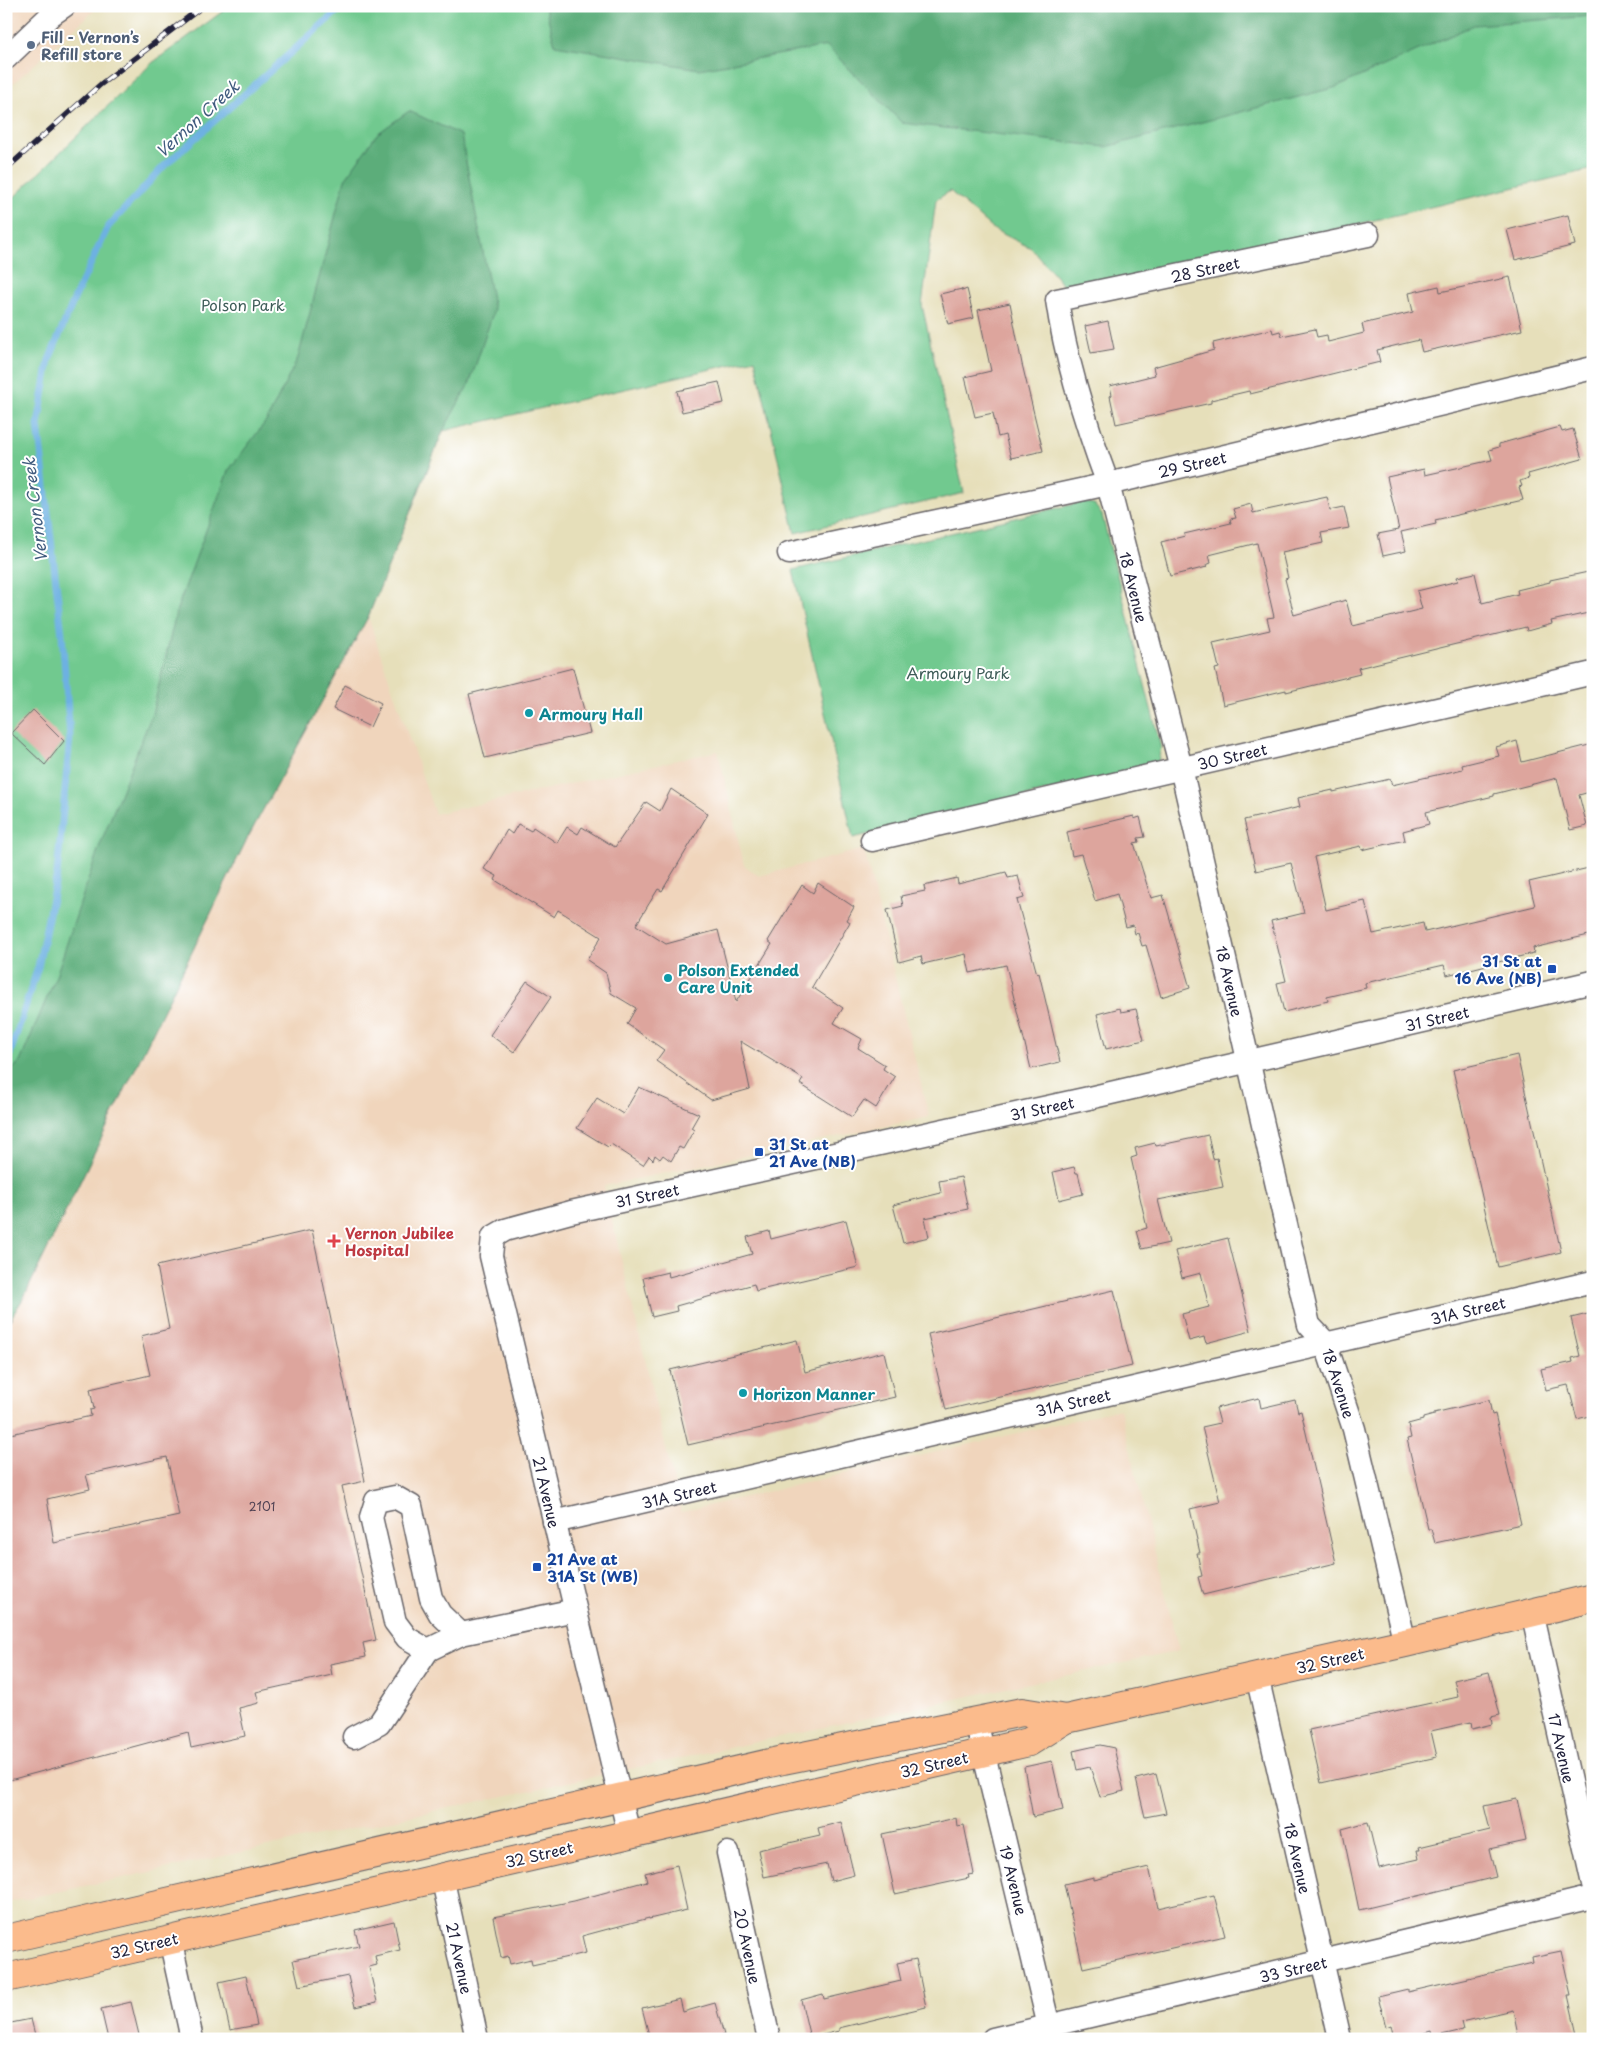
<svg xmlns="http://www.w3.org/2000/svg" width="1599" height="2045" font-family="'Playpen Sans',sans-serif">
  <rect width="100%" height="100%" fill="#fff"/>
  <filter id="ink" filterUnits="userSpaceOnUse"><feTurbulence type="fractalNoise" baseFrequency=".02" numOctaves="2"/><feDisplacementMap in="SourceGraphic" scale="10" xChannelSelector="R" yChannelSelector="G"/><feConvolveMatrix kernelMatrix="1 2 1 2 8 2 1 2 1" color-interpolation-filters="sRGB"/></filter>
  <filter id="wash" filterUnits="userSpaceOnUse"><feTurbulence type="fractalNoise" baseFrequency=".0096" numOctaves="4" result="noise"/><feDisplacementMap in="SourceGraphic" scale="20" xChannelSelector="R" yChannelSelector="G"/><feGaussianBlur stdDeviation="1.12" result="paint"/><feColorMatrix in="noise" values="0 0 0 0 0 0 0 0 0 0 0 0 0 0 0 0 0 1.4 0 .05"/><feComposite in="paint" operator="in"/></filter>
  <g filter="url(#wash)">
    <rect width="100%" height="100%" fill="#e6dfba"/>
    <g fill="#f0d5bc">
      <path d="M6,6H99L6,90Z"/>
      <path d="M368,617L435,814L718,751L744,865L759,876L864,849L929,1117L604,1186L681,1512L1120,1409L1179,1651L6,1903V1326L24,1297L246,841Z"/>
    </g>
    <g fill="#71c98f" stroke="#4a7665">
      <path d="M230,6H1589L1593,26V169L1067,292L1059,280L1031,248L993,229L950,191L936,200L922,305L964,493L795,533L755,359L443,431L368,617L246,841L24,1297L6,1326V205L152,63Z"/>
      <path d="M1083,502L1094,504L1102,515L1161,748L1158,762L1146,767L853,838L793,570Z"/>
    </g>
    <g fill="#5cad7a" stroke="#3f685a">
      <path d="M545,6H1593V16L1474,25L1337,87L1106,147L902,123L827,46L699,69L555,45Z"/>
      <path d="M409,111L461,135L494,310L470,382L443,431L368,617L246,841L24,1297L6,1326V1076L20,1062L56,976L98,850L152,714L177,609L228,471L267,420L298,358L345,179L377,134Z"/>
    </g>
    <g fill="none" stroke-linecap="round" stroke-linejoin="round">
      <path stroke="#6db1e2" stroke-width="7" d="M6,1057L10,1054L38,967L57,874L70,737L62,635L38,425L49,360L75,297L108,227L164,166L343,6"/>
    </g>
    <g id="blocks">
      <g fill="#dda59d" fill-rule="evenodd">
        <path d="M1568,215L1575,245L1515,260L1507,230Z"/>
        <path d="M1510,277L1522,330L1422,352L1419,340L1377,350L1380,362L1250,394L1249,391L1211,400V403L1116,424L1110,396L1112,395L1110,386L1155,375L1153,367L1214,350L1213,343L1272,329L1273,333L1280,331L1282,336L1315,329L1317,337L1327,335L1328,342L1364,333L1362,324L1413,312L1409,293L1439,286L1440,292Z"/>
        <path d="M962,289V291L967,289L974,318L948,324L940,294Z"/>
        <path d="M1010,303L1022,364L1043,451L1011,458L1005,435L998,437L993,413L975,417L965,377L991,371L978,310Z"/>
        <path d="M1108,321L1114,349L1091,353L1085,326Z"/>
        <path d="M719,382L724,403L682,412L677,391Z"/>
        <path d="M1560,427L1562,432L1573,429L1582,459L1528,474L1529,478L1520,481L1522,486L1519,487L1523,500L1435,520L1436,524L1401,532L1406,551L1383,556L1378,534L1399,530L1387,477L1424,469L1425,475L1492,460L1489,450L1499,447V444Z"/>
        <path d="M1327,497L1330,510L1344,507L1349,528L1321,533L1323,543L1282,552L1288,578L1285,579L1294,615L1346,600L1353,626L1422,609L1417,591L1458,581L1457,577L1475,573L1482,603L1518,594L1517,590L1550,582V580L1593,571V612L1551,621L1552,624L1527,631L1526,627L1358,668L1360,674L1286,692V690L1223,705L1215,669L1219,668L1213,643L1270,630L1267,618L1274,617L1257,543L1209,555L1211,563L1206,565L1207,567L1170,576L1161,542L1185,536L1184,534L1231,523L1230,519L1236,518L1233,509L1251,504L1253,513Z"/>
        <path d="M573,668L590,733L485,758L469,694Z"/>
        <path d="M345,685L381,703L370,727L333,709Z"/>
        <path d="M33,710L64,741L45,765L11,733Z"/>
        <path d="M1517,741L1522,762L1593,744V791L1579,795L1587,826L1570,830L1557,778L1494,794V796L1426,812L1429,824L1403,831L1405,840L1362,850L1361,846L1314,857L1326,910L1365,901L1373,934L1423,923L1425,932L1535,906L1529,882L1593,867V934L1533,948L1534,953L1447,975L1444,965L1365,983L1366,988L1327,997L1328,1001L1284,1012L1277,983L1286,981L1271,921L1304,913L1291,863L1256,871L1244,820L1300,807L1298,798L1333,790V792L1390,779L1392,785L1463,769L1462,765L1499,756L1496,747Z"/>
        <path d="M671,789L708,814L662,891L658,889L636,925L666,944L718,930L736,1002L772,944L768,941L802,885L813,893L818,883L854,907L847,920L850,922L812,987L843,1008L834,1023L862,1039L858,1048L885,1065L883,1069L895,1077L876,1108L864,1100L852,1117L800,1084L803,1079L740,1041L750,1089L711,1100L656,1061L664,1050L627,1024L636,1008L611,993L606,973L587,960L601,937L558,910L554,917L495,880L497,876L484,869L507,830L512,834L518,824L531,831L533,827L557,843L567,827L578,834L582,827L615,847L646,802L660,811Z"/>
        <path d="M1134,816V819L1140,817L1145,837L1138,838L1139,842L1134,843L1151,898L1163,895L1190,988L1161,997L1146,945L1142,946L1138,933L1135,934L1133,925L1126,927L1117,894L1095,901L1081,854L1072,856L1067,832Z"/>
        <path d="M1006,872L1008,878L1018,876L1024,898L1017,900L1037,974L1039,973L1060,1062L1031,1069L1006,965L970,973L966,954L923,964L921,956L899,962L887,910L903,906L901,896L925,891L924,886L957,878L958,884Z"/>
        <path d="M527,981L551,997L514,1052L490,1035Z"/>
        <path d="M1120,1008L1121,1012L1136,1009L1144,1040L1106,1049L1097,1014Z"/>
        <path d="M1517,1055L1561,1252L1498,1267L1453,1070Z"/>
        <path d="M639,1087L699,1114L691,1128L694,1130L683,1149L679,1147L671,1161L663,1155L660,1159L655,1155L653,1160L649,1156L643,1165L611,1144L608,1147L577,1128L597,1098L623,1114Z"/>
        <path d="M1208,1135L1213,1159L1217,1158L1223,1187L1158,1200L1169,1243L1142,1249L1137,1231L1147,1228L1131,1158L1137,1156L1135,1148L1155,1143L1156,1146Z"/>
        <path d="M1074,1167L1076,1173H1078L1083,1194L1059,1200L1053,1172Z"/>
        <path d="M961,1177L968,1209L925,1218L929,1237L903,1243L893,1205L941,1193L939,1181Z"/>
        <path d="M846,1220L858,1267L756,1291L754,1284L676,1306L677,1311L652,1317L643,1278L668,1272L669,1277L752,1254L747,1237L769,1231L771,1239Z"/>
        <path d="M312,1230L365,1481L342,1486L376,1640L363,1643L366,1657L330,1664L332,1675L256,1692L259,1703L239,1708L245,1736L191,1748L188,1732L6,1781V1435L91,1416L90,1410L94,1409L90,1389L150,1375L141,1336L169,1329L157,1266ZM167,1457L179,1516L54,1543L47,1499L90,1489L86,1475Z"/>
        <path d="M1228,1238L1251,1331L1206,1343L1204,1337L1189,1341L1182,1314L1209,1307L1201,1273L1182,1278L1175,1251Z"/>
        <path d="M1114,1290L1132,1366L946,1410L928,1334Z"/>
        <path d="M1588,1314L1593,1334V1415L1577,1419L1568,1385L1546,1390L1541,1369L1573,1362L1572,1358L1580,1356L1571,1318Z"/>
        <path d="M797,1340L805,1372L884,1352L895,1397L688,1445L670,1370Z"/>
        <path d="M1259,1398L1261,1408L1295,1400L1298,1412L1301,1411L1336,1563L1203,1595L1198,1577L1202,1576L1197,1553H1200L1190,1509L1220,1502L1202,1427L1220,1423L1216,1408Z"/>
        <path d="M1489,1400L1492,1415L1495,1414L1521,1524L1435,1543L1431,1529H1428L1407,1439L1411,1438L1408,1424L1423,1420V1418L1434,1415V1413Z"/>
        <path d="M1489,1672L1500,1715L1491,1717L1492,1724L1472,1729L1471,1722L1431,1731L1437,1757L1321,1783L1309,1730L1458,1697L1454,1680Z"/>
        <path d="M1100,1745L1114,1748L1124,1791L1100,1797L1090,1767L1077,1770L1073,1751Z"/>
        <path d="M1052,1761L1063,1810L1033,1817L1024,1767Z"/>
        <path d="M1156,1774L1166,1813L1145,1817L1136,1779Z"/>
        <path d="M1517,1799L1526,1841L1489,1849L1496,1877L1359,1910L1342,1829L1368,1822L1379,1868L1419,1859L1417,1850H1420L1419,1847L1490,1830L1484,1806Z"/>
        <path d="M956,1818L957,1826L964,1825L974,1874L968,1875L969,1878L895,1894L882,1834Z"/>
        <path d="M841,1822L854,1875L831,1881L827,1864L764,1877L758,1850L820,1836L818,1828Z"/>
        <path d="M677,1865L687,1910L649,1919V1918L582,1936L586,1953L532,1965L531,1959L510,1964L508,1956L501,1958L493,1917L574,1901L647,1881L645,1873Z"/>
        <path d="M1149,1867L1158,1908L1214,1895L1225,1936L1083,1968L1064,1884L1094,1877V1880Z"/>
        <path d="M394,1921L400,1950L375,1956L377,1965L369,1967L377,2002L355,2007L348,1976L299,1986L293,1960L359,1946L355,1930Z"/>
        <path d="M1561,1951L1571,1995H1568L1578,2039H1519L1513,2010L1461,2022L1463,2030L1433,2037L1432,2031L1404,2039H1394L1391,2025L1386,2027L1378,1996L1408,1989V1992L1533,1963L1532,1957Z"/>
        <path d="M916,1959L926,2007L839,2028V2031L810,2038L801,2000L823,1994L824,1999L901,1981L897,1963Z"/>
        <path d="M246,1976L257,2025L230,2030L219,1982Z"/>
        <path d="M680,1999L683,2012L715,2003L724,2035L712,2039H650L642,2008Z"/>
        <path d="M131,2002L140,2039H108L101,2009Z"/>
        <path d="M31,2019L36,2039H6V2024Z"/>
      </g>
    </g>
  </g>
  <g filter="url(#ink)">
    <use href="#blocks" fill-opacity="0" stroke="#676467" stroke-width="1"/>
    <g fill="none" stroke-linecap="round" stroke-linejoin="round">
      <g stroke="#676467" stroke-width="25">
        <g id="minor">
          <path d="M6,58L51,15L64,6"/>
          <path d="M1368,235L1057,300C1066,363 1086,425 1108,484L1181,768L1309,1325L1325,1342L1354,1429L1405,1643"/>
          <path d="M789,553L1108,484L1593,368"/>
          <path d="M872,840L1593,673"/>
          <path d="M554,1522C901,1444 1246,1360 1593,1282"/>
          <path d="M1532,1612L1593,1884"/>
          <path d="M428,1650L407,1638L395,1622L371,1517L376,1501L395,1497L411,1506L431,1598L440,1614L461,1634"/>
          <path d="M1257,1676L1340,2039"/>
          <path d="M976,1721L1052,2039"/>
          <path d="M354,1737L379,1724L428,1650L461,1634L575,1610"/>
          <path d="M629,1834L491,1256L493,1237L505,1230L571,1212L1089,1098L1593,982"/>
          <path d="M728,1853L769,2039"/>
          <path d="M442,1876L477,2039"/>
          <path d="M170,1939L192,2039"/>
          <path d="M993,2039L1593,1897"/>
        </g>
      </g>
      <g stroke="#676467" stroke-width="30">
        <g id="trunk">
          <path d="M6,1939L783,1760L1022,1712L1066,1719"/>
          <path d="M6,1978L1029,1742L1066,1719L1405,1643L1593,1598"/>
        </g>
      </g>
      <use href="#minor" stroke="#fff" stroke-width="22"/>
      <use href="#trunk" stroke="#fbbb8c" stroke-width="28"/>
      <g stroke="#22223b" stroke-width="5.5">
        <path id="rail" d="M6,169L101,84L203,6"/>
      </g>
      <use href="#rail" stroke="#fff" stroke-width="4" stroke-dasharray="11" stroke-linecap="butt"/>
    </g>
  </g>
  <circle fill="#5c6f8a" stroke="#fff" stroke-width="2" cx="31" cy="45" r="5"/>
  <g fill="#0f9aa8" stroke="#fff" stroke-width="2">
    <circle cx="529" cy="713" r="5"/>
    <circle cx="668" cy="978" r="5"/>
    <circle cx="743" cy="1393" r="5"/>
  </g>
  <g fill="#1a4fb4" stroke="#fff" stroke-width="2">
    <rect x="1547" y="964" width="10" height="10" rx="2.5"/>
    <rect x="754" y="1147" width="10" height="10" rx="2.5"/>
    <rect x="532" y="1562" width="10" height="10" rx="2.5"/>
  </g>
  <path fill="#e0444e" stroke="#fff" stroke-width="2" d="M331.5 1233.5h5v5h5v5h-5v5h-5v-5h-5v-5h5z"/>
  <g text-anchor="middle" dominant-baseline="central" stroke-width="4" stroke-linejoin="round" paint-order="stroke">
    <g font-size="12" fill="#514354">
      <text x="262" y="1506">2101</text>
    </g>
    <g font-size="15" font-weight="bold" fill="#4e5e75" stroke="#fff" text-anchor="start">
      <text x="41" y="36">Fill - Vernon’s<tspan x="41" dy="17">Refill store</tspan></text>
    </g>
    <g font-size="15" fill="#22223b" stroke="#fff">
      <text transform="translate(1205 269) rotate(-12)">28 Street</text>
      <text transform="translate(1192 464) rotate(-13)">29 Street</text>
      <text transform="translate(1134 587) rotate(76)">18 Avenue</text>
      <text transform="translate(1232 756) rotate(-13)">30 Street</text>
      <text transform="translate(1230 981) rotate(77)">18 Avenue</text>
      <text transform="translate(1437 1018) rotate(-13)">31 Street</text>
      <text transform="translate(1042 1108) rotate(-12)">31 Street</text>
      <text transform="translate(647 1195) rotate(-12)">31 Street</text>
      <text transform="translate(1468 1310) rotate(-13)">31A Street</text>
      <text transform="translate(1339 1383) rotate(72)">18 Avenue</text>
      <text transform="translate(1073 1402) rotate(-13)">31A Street</text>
      <text transform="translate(547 1492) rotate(77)">21 Avenue</text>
      <text transform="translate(679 1494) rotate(-13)">31A Street</text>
      <text transform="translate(1330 1660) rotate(-13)">32 Street</text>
      <text transform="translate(1562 1748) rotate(77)">17 Avenue</text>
      <text transform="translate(934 1764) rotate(-13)">32 Street</text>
      <text transform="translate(539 1854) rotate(-13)">32 Street</text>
      <text transform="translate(1298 1858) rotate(77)">18 Avenue</text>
      <text transform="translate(1014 1880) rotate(76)">19 Avenue</text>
      <text transform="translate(144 1945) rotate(-13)">32 Street</text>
      <text transform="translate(748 1946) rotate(78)">20 Avenue</text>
      <text transform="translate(460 1958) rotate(78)">21 Avenue</text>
      <text transform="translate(1293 1969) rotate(-13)">33 Street</text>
    </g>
    <g font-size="15" fill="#3e5c58" stroke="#fff">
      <text x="243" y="304">Polson Park</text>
      <text x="958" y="672">Armoury Park</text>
    </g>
    <g font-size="15" font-weight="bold" fill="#0d838f" stroke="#fff" text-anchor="start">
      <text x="539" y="713">Armoury Hall</text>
      <text x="678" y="969">Polson Extended<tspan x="678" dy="17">Care Unit</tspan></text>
      <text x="753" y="1393">Horizon Manner</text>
    </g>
    <g font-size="15" font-weight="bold" fill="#164399" stroke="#fff" text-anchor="start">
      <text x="1542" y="960" text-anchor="end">31 St at<tspan x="1542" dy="17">16 Ave (NB)</tspan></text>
      <text x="769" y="1143">31 St at<tspan x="769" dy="17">21 Ave (NB)</tspan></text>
      <text x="547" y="1558">21 Ave at<tspan x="547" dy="17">31A St (WB)</tspan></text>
    </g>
    <g font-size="15" font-weight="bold" fill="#be3a42" stroke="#fff" text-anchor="start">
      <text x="345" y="1232">Vernon Jubilee<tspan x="345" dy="17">Hospital</tspan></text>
    </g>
    <g font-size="16" font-style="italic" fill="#405b7e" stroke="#fff">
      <text transform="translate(197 118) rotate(-42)">Vernon Creek</text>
      <text transform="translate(34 510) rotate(-97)">Vernon Creek</text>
    </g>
  </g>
  <rect width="1599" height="2045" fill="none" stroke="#fff" stroke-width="25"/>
</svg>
